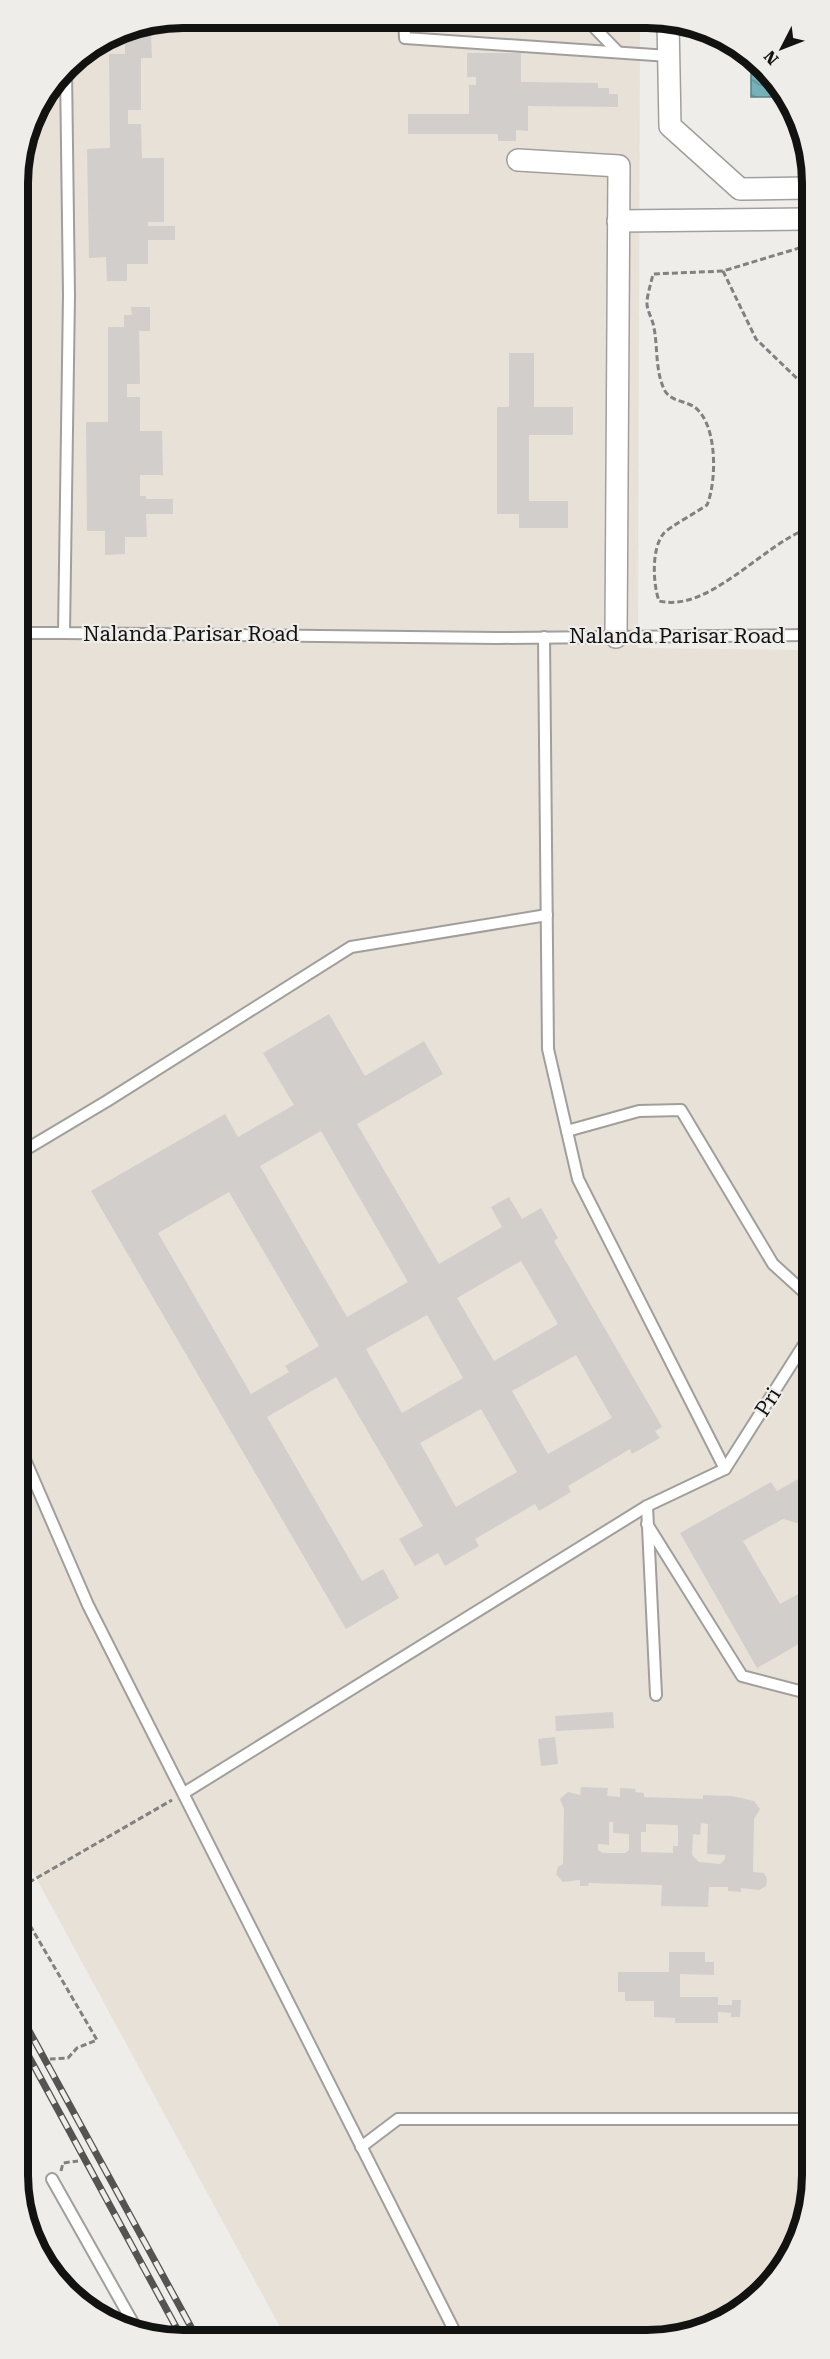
<svg xmlns="http://www.w3.org/2000/svg" width="830" height="2359" font-family="'Roboto Serif',serif">
  <defs>
    <pattern id="water-waves" width="16" height="10" patternUnits="userSpaceOnUse" patternTransform="scale(1.5)"><rect width="16" height="10" fill="#74b1b9"/><path d="M0 5q4-4 8 0t8 0" fill="none" stroke="#63979e"/></pattern>
  </defs>
  <rect width="100%" height="100%" fill="#efedea"/>
  <path fill="#e7e1d7" d="M183,18L640,21L638,648L809,650L812,2186L800,2239L771,2285L730,2319L679,2338H286L21,1850L18,172L35,110L74,59L120,30Z"/>
  <path fill="url(#water-waves)" stroke="#578187" stroke-width="1.5" d="M751,60L764,67L780,97H751Z"/>
  <g fill="#d2cecb" fill-rule="evenodd">
    <path d="M133,34H151L152,58H141V110H128V124H141L142,158H164V222H148V226H175V240H148V264H127V281H107L106,257L89,258L87,149L110,148L109,54H125V41H133Z"/>
    <path d="M467,53H521V82L598,83V88H609V94H618V107L528,106V131L516,130V141H498V134H408V114H469V85H476V77H467Z"/>
    <path d="M809,287V331H808L802,303Z"/>
    <path d="M131,307H150V331H139L140,384H127V397H140V431H162L163,475H140V496H146V499H173V514H146L147,537H125V554L105,555V531H87L86,422H108V327H124V315H132Z"/>
    <path d="M509,353H534V407H573V435H529V501H568V528H519V514H497V407H509Z"/>
    <path d="M329,1014L365,1076L424,1041L443,1074L357,1124L439,1264L502,1227L491,1207L509,1197L522,1219L541,1208L558,1238L554,1241L662,1427L655,1431L660,1438L632,1454L630,1449L568,1486L571,1492L539,1511L535,1504L475,1539L479,1546L445,1566L438,1553L415,1566L399,1539L423,1526L336,1377L267,1417L362,1581L383,1569L399,1598L346,1629L91,1191L225,1114L238,1137L294,1105L263,1053ZM321,1131L408,1282L347,1317L260,1166ZM229,1192L319,1346L285,1366L289,1372L251,1394L158,1233ZM521,1261L558,1324L494,1361L457,1298ZM427,1315L463,1378L402,1413L366,1349ZM576,1355L612,1418L548,1454L512,1391ZM481,1409L517,1472L456,1507L420,1443Z"/>
    <path d="M809,1473L811,1544L800,1524L783,1519L743,1541L780,1604L811,1587V1637L757,1668L680,1533L771,1482L777,1491Z"/>
    <path d="M613,1712L614,1728L556,1731L555,1716Z"/>
    <path d="M555,1737L558,1764L541,1766L538,1739Z"/>
    <path d="M581,1787L608,1788L607,1796L620,1797V1788L636,1789L635,1792L644,1793V1797L703,1799V1795L732,1796L754,1801L760,1809L754,1819L753,1872L764,1873L767,1879L766,1886L759,1890L741,1888V1892L728,1891V1887H709L708,1907L661,1906L662,1885L589,1883L588,1886H580V1880L563,1882L556,1874L558,1867L563,1864L564,1809L560,1799L568,1792L580,1795ZM609,1822H613V1833L629,1834V1850L625,1853H603L598,1850V1844L609,1845ZM701,1823L708,1824L707,1854L725,1855V1859L720,1864L699,1862L692,1855L693,1834L700,1835ZM646,1824L678,1825V1846H673V1853L641,1852V1832H646Z"/>
    <path d="M669,1952H705V1962H714V1975L680,1974V1997H718V2005H732V2000H741L740,2017H731V2013L718,2012V2023H675V2018L654,2017V2001H625V1992H618V1972H669Z"/>
  </g>
  <g fill="none" stroke-linecap="round" stroke-linejoin="round">
    <g stroke="#a19f9c" stroke-width="14">
      <g id="lane">
        <path d="M404,19L405,38L669,56"/>
        <path d="M588,21L618,52"/>
        <path d="M66,70L69,295L64,633L497,638L809,635"/>
        <path d="M19,633H64"/>
        <path d="M567,1131L639,1111L681,1110L773,1264L805,1293H810"/>
        <path d="M20,1153L107,1101L351,947L547,915"/>
        <path d="M805,1293L810,1309"/>
        <path d="M20,1448L88,1605L458,2338"/>
        <path d="M725,1469L810,1335"/>
        <path d="M647,1506L656,1695"/>
        <path d="M647,1524L742,1676L811,1694"/>
        <path d="M184,1793L647,1506L725,1469L578,1179L548,1049L544,637"/>
        <path d="M361,2147L398,2119H812"/>
        <path d="M52,2179L137,2330"/>
      </g>
    </g>
    <g stroke="#a19f9c" stroke-width="24">
      <g id="street">
        <path d="M668,21L670,126L740,189L809,188"/>
        <path d="M518,160L619,166L616,637"/>
        <path d="M618,221L809,219"/>
      </g>
    </g>
    <g stroke="#82817f" stroke-width="3" stroke-dasharray="6 3" stroke-linecap="butt">
      <path d="M809,245L723,271L653,274C651,283 648,292 647,301C646,310 653,319 654,328C658,348 655,372 665,391C671,401 684,401 693,406C718,422 717,481 707,505C697,512 671,526 664,533C651,548 653,584 659,601C709,613 762,545 809,528"/>
      <path d="M723,271L756,339L809,390"/>
      <path d="M21,1887L172,1800"/>
      <path d="M21,1910L97,2040L77,2048L68,2058L50,2059"/>
      <path d="M61,2171L63,2163L78,2161"/>
    </g>
    <use href="#lane" stroke="#fff" stroke-width="10"/>
    <use href="#street" stroke="#fff" stroke-width="21"/>
    <g stroke="#555452" stroke-width="7">
      <g id="rail">
        <path d="M21,2016L197,2338"/>
        <path d="M21,2042L182,2338"/>
      </g>
    </g>
    <use href="#rail" stroke="#efedea" stroke-width="4.5" stroke-dasharray="14" stroke-linecap="butt"/>
  </g>
  <g text-anchor="middle" dominant-baseline="central" stroke-width="4.5" stroke-linejoin="round" paint-order="stroke">
    <g font-size="21" fill="#121211" stroke="#efedea">
      <text x="191" y="634">Nalanda Parisar Road</text>
      <text x="677" y="636">Nalanda Parisar Road</text>
      <text transform="translate(768 1402) rotate(-57)">Pri</text>
    </g>
  </g>
  <path d="M0 0H830V2359H0ZM183 28H647A155 155 0 0 1 802 183V2175A155 155 0 0 1 647 2330H183A155 155 0 0 1 28 2175V183A155 155 0 0 1 183 28Z" fill="#efedea" fill-rule="evenodd"/>
  <path fill="none" stroke="#121211" stroke-width="8" d="M183 28H647A155 155 0 0 1 802 183V2175A155 155 0 0 1 647 2330H183A155 155 0 0 1 28 2175V183A155 155 0 0 1 183 28Z"/>
  <g transform="translate(782 48) rotate(228)" stroke="#efedea" stroke-width="4.5" paint-order="stroke">
  <path d="M0-4.5L10 22L0 15L-10 22Z" fill="#121211"/>
  <text y="-9" font-size="16" font-weight="bold" text-anchor="middle" fill="#121211">N</text>
  </g>
</svg>
